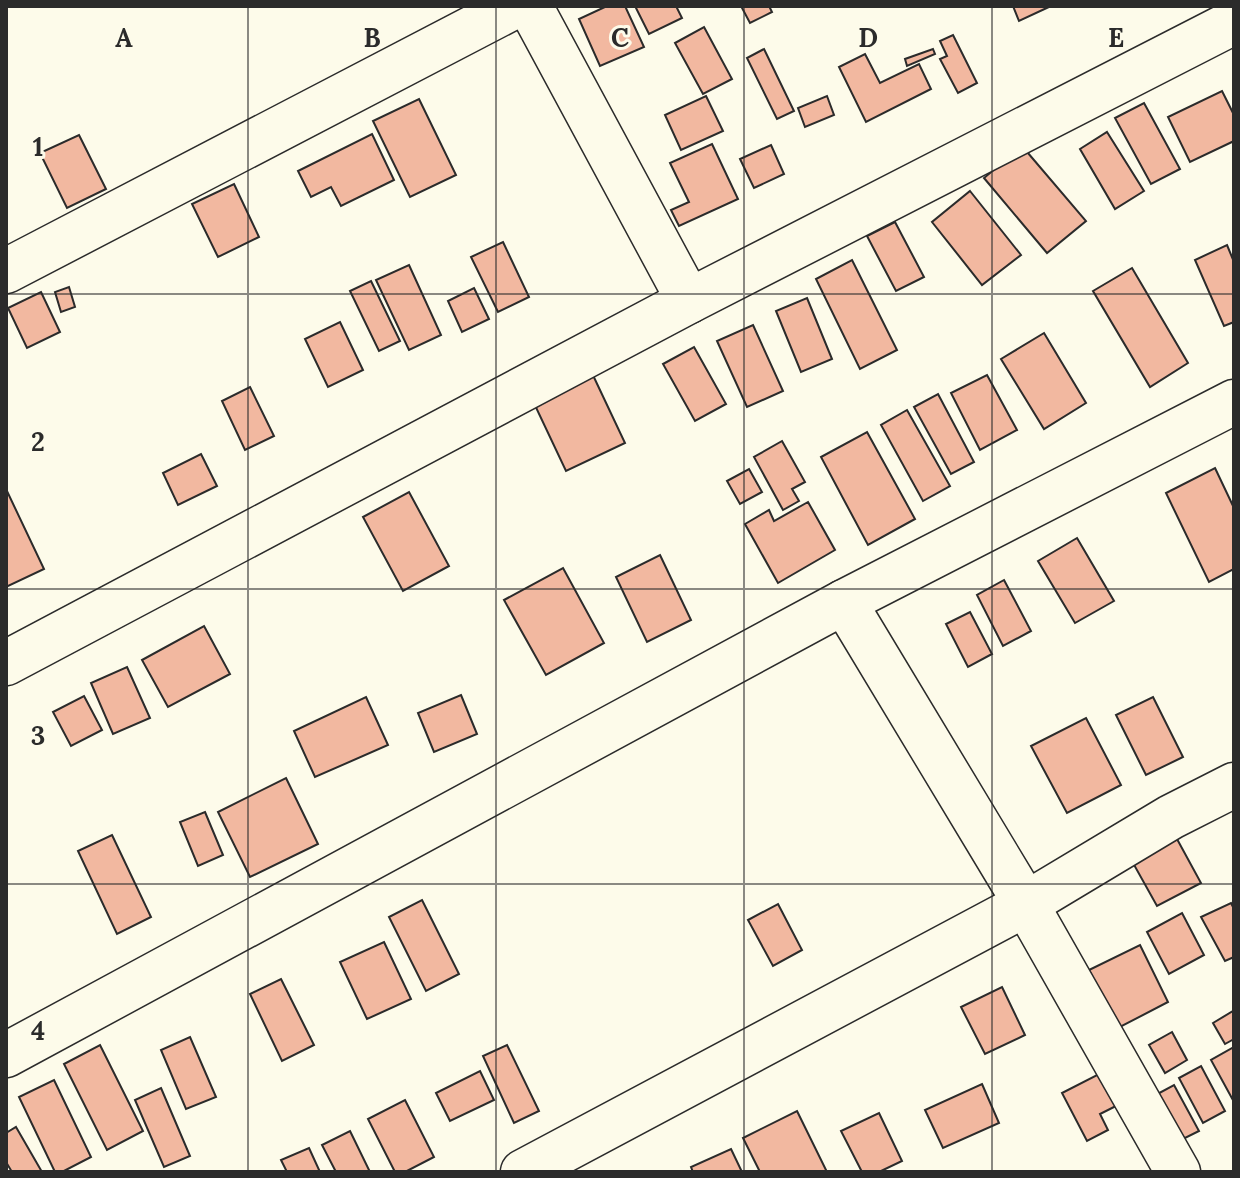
<svg xmlns="http://www.w3.org/2000/svg" width="1240" height="1178" font-family="Lora,serif">
  <rect width="100%" height="100%" fill="#fdfbea"/>
  <g fill="#f2b8a0" stroke="#2b2b2b" stroke-width="2">
    <path d="M607,6H625L644,47L600,66L579,19Z"/>
    <path d="M635,6H676L682,18L649,34Z"/>
    <path d="M741,6H769L772,12L750,23Z"/>
    <path d="M1013,6H1051L1019,21Z"/>
    <path d="M704,27L732,79L703,94L675,43Z"/>
    <path d="M953,35L977,83L958,93L940,59L947,56L940,41Z"/>
    <path d="M764,49L794,111L777,119L747,58Z"/>
    <path d="M933,49L935,54L907,66L905,59Z"/>
    <path d="M865,54L880,83L919,64L931,89L866,122L839,67Z"/>
    <path d="M1222,91L1234,115V141L1190,162L1168,117Z"/>
    <path d="M706,96L723,131L681,150L665,115Z"/>
    <path d="M827,96L834,115L805,127L798,108Z"/>
    <path d="M419,99L456,175L410,197L373,121Z"/>
    <path d="M1144,103L1180,169L1151,184L1115,118Z"/>
    <path d="M1107,132L1144,191L1115,209L1080,149Z"/>
    <path d="M372,134L394,180L341,206L331,187L311,197L298,171Z"/>
    <path d="M79,135L106,189L67,208L40,153Z"/>
    <path d="M712,144L738,199L679,226L671,210L689,202L670,163Z"/>
    <path d="M771,145L784,174L754,188L740,159Z"/>
    <path d="M1022,146L1086,221L1047,253L984,178Z"/>
    <path d="M234,184L259,237L218,257L192,204Z"/>
    <path d="M970,191L1021,255L982,285L932,222Z"/>
    <path d="M895,222L924,277L896,291L867,236Z"/>
    <path d="M503,242L529,297L498,312L471,257Z"/>
    <path d="M1227,245L1234,262V322L1224,326L1195,260Z"/>
    <path d="M852,260L897,350L860,369L816,279Z"/>
    <path d="M409,265L441,335L409,350L376,280Z"/>
    <path d="M1132,268L1188,363L1150,387L1093,291Z"/>
    <path d="M371,281L400,341L379,351L350,291Z"/>
    <path d="M69,287L75,307L61,312L55,292Z"/>
    <path d="M474,288L489,319L462,332L448,301Z"/>
    <path d="M41,292L60,332L27,348L8,308Z"/>
    <path d="M807,298L832,359L801,372L776,311Z"/>
    <path d="M340,322L363,370L328,387L305,339Z"/>
    <path d="M753,325L783,391L747,407L717,341Z"/>
    <path d="M1044,333L1086,403L1044,429L1001,359Z"/>
    <path d="M694,347L726,404L695,421L663,364Z"/>
    <path d="M591,371L625,443L566,471L532,399Z"/>
    <path d="M987,375L1017,430L980,450L951,393Z"/>
    <path d="M250,387L274,436L245,450L222,401Z"/>
    <path d="M938,394L974,462L951,474L914,407Z"/>
    <path d="M907,410L950,486L923,501L881,425Z"/>
    <path d="M867,432L915,519L868,545L821,457Z"/>
    <path d="M782,441L805,482L792,489L799,501L783,510L754,457Z"/>
    <path d="M201,454L217,486L178,505L163,473Z"/>
    <path d="M1215,468L1234,508V569L1209,582L1166,493Z"/>
    <path d="M749,469L762,492L740,504L727,481Z"/>
    <path d="M6,489L44,569L6,587Z"/>
    <path d="M409,492L449,566L403,591L363,517Z"/>
    <path d="M808,502L835,550L778,583L745,524L769,510L774,521Z"/>
    <path d="M1077,538L1114,601L1075,623L1038,561Z"/>
    <path d="M660,555L691,620L647,642L616,577Z"/>
    <path d="M563,568L604,643L546,675L504,600Z"/>
    <path d="M1004,580L1031,631L1003,646L977,595Z"/>
    <path d="M970,612L992,654L968,667L946,624Z"/>
    <path d="M204,626L230,674L168,707L142,660Z"/>
    <path d="M127,667L150,718L113,734L91,683Z"/>
    <path d="M461,695L477,734L434,752L418,713Z"/>
    <path d="M84,696L102,730L71,746L53,712Z"/>
    <path d="M366,697L388,745L315,777L294,731Z"/>
    <path d="M1153,697L1183,757L1146,775L1116,715Z"/>
    <path d="M1086,718L1121,785L1067,813L1031,746Z"/>
    <path d="M286,778L318,844L250,877L218,812Z"/>
    <path d="M205,812L223,855L198,866L180,822Z"/>
    <path d="M112,835L151,917L117,934L78,851Z"/>
    <path d="M1177,839L1201,883L1157,906L1133,863Z"/>
    <path d="M422,900L459,974L426,991L389,917Z"/>
    <path d="M1231,903L1234,909V957L1225,961L1201,917Z"/>
    <path d="M778,904L802,950L773,966L748,920Z"/>
    <path d="M1182,913L1204,955L1169,974L1147,932Z"/>
    <path d="M384,942L411,999L367,1019L340,962Z"/>
    <path d="M1140,945L1168,1002L1118,1028L1089,970Z"/>
    <path d="M281,979L314,1045L282,1061L250,994Z"/>
    <path d="M1002,987L1025,1035L985,1054L961,1007Z"/>
    <path d="M1233,1011L1234,1039L1225,1044L1213,1023Z"/>
    <path d="M1172,1032L1187,1060L1165,1073L1149,1045Z"/>
    <path d="M190,1037L216,1097L186,1109L161,1050Z"/>
    <path d="M100,1045L143,1131L107,1150L64,1064Z"/>
    <path d="M507,1045L539,1111L514,1123L483,1056Z"/>
    <path d="M1234,1047V1102L1211,1060Z"/>
    <path d="M1201,1066L1225,1111L1203,1123L1179,1078Z"/>
    <path d="M480,1071L494,1100L450,1121L436,1093Z"/>
    <path d="M1099,1074L1116,1106L1100,1114L1108,1130L1087,1141L1062,1093Z"/>
    <path d="M54,1080L91,1157L62,1172H55L19,1097Z"/>
    <path d="M982,1084L999,1123L943,1148L925,1110Z"/>
    <path d="M1174,1085L1199,1131L1175,1143L1150,1098Z"/>
    <path d="M161,1088L190,1156L164,1167L135,1100Z"/>
    <path d="M405,1100L434,1157L405,1172H395L368,1119Z"/>
    <path d="M797,1111L827,1172H760L743,1138Z"/>
    <path d="M879,1113L902,1161L879,1172H862L841,1131Z"/>
    <path d="M16,1127L42,1172H12L6,1162V1133Z"/>
    <path d="M350,1131L370,1172H336L322,1145Z"/>
    <path d="M309,1148L320,1172H287L281,1160Z"/>
    <path d="M731,1149L742,1172H693L691,1167Z"/>
  </g>
  <g fill="none" stroke-linecap="round" stroke-linejoin="round">
    <g stroke="#2b2b2b" stroke-width="47">
      <g id="street">
        <path d="M530,6L689,301"/>
        <path d="M6,271L515,6"/>
        <path d="M844,602L1026,904L1178,1172"/>
        <path d="M6,663L689,301L1234,22"/>
        <path d="M6,1055L844,602L1234,402"/>
        <path d="M523,1172L1026,904L1171,817L1234,785"/>
      </g>
    </g>
    <use href="#street" stroke="#fdfbea" stroke-width="44"/>
  </g>
  <path fill="none" stroke="#2b2b2b" stroke-width="2" stroke-opacity="0.55" d="M248,6V1172M496,6V1172M744,6V1172M992,6V1172M6,294H1234M6,589H1234M6,884H1234"/>
  <g font-size="26" text-anchor="middle" font-weight="bold" fill="#2b2b2b" stroke="#fdfbea" stroke-width="6" stroke-linejoin="round" paint-order="stroke">
    <text x="124" y="47">A</text>
    <text x="372" y="47">B</text>
    <text x="620" y="47">C</text>
    <text x="868" y="47">D</text>
    <text x="1116" y="47">E</text>
    <text x="38" y="156">1</text>
    <text x="38" y="451">2</text>
    <text x="38" y="745">3</text>
    <text x="38" y="1040">4</text>
  </g>
  <rect width="1240" height="1178" fill="none" stroke="#2b2b2b" stroke-width="16"/>
</svg>
